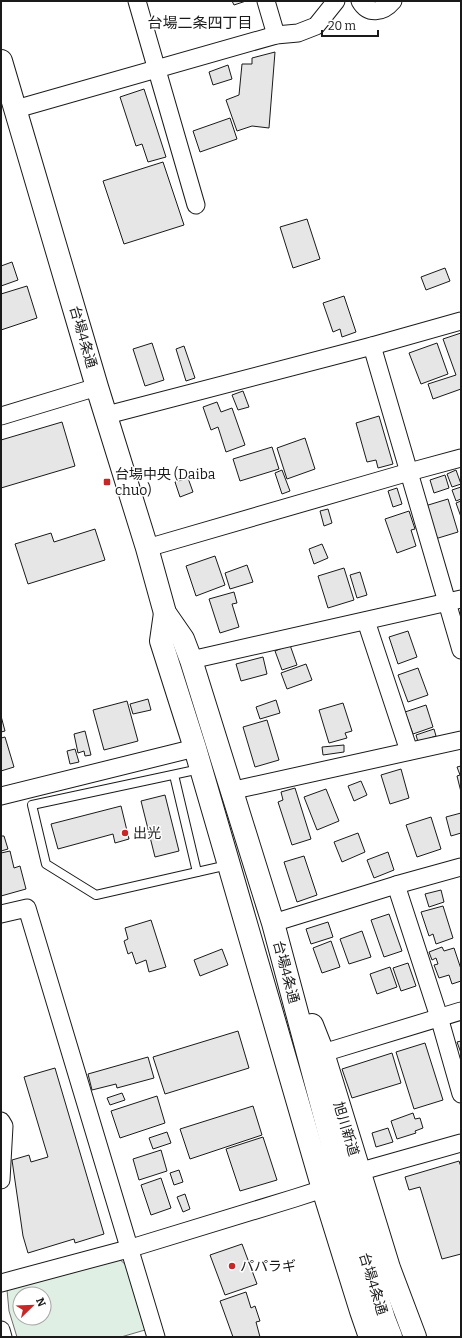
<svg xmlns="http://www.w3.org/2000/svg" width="462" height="1338" font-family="Bitter,'Noto Sans JP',serif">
  <rect width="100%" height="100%" fill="#fff"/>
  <path fill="#e0efe3" stroke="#6a6a6a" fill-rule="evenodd" d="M118,1258L126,1265L145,1330L121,1337H17L9,1311L7,1290ZM20,1294H44V1318H20Z"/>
  <g fill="#e6e6e6" stroke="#1a1a1a">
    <path d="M232,1H246L234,5Z"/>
    <path d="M275,52L269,128L252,126L237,131L226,100L239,95L242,64H252V58Z"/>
    <path d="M228,65L232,79L213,85L209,72Z"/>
    <path d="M144,89L166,157L148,162L142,144L136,146L120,97Z"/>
    <path d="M230,118L237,139L200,152L193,131Z"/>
    <path d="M163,162L184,225L124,244L103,181Z"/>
    <path d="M307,219L320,259L293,268L280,227Z"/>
    <path d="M12,262L18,280L1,286V266Z"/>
    <path d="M445,268L450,281L426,290L421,277Z"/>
    <path d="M27,286L37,318L1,330V294Z"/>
    <path d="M344,296L356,332L342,337L340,329L333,332L323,303Z"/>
    <path d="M461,333V389L433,399L428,384L456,375L443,339Z"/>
    <path d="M152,343L164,380L145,386L133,349Z"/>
    <path d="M437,343L448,374L421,384L409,353Z"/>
    <path d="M184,346L195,378L186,381L176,349Z"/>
    <path d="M243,391L249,407L238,410L232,395Z"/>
    <path d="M217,402L221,412L232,408L245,445L226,452L218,427L211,430L203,407Z"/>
    <path d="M379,416L393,464L378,468L376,460L367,462L356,423Z"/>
    <path d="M62,422L75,466L1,488V440Z"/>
    <path d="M305,438L315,469L287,479L277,448Z"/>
    <path d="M272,447L279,469L240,481L233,459Z"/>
    <path d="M282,470L290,491L282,494L275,473Z"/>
    <path d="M456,470L461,484L452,487L447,474Z"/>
    <path d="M445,475L449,488L434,493L430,480Z"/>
    <path d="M188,478L193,492L180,497L175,482Z"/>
    <path d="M461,487V499L456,501L452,490Z"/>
    <path d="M397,488L402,504L393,507L388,491Z"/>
    <path d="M448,499L458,532L435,539L425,506Z"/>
    <path d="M461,501V517L456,503Z"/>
    <path d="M328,509L332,523L324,526L320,511Z"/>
    <path d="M409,511L415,529L411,530L416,546L397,553L385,519Z"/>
    <path d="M95,529L105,560L28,584L15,544L51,533L54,542Z"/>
    <path d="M322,544L328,558L314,564L309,549Z"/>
    <path d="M215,556L225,585L196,596L186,566Z"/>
    <path d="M247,565L253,582L230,589L225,573Z"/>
    <path d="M344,568L354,600L328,608L318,576Z"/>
    <path d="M360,572L367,595L357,598L350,575Z"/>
    <path d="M234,592L237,603L232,604L239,627L220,633L209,599Z"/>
    <path d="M408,631L417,657L398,664L389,637Z"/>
    <path d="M290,645L297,665L282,670L275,651Z"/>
    <path d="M263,657L267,674L241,681L236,664Z"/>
    <path d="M306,664L312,680L287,689L281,673Z"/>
    <path d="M418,668L428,695L408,702L398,675Z"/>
    <path d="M148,699L151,710L133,714L130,704Z"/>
    <path d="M276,700L280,713L260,719L256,707Z"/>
    <path d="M127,701L138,741L104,750L93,710Z"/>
    <path d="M343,703L352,731L345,733L347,738L329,743L319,710Z"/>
    <path d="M426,705L433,727L413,734L405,712Z"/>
    <path d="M1,716L5,731L1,732Z"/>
    <path d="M267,720L279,760L255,767L243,727Z"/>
    <path d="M434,729L436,736L418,742L416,735Z"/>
    <path d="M85,731L91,755L85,756L84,751L78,753L74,734Z"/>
    <path d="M5,737L14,767L1,771V738Z"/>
    <path d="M344,745V752L323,755L322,747Z"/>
    <path d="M75,749L79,762L70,764L67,751Z"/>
    <path d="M461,766V792L457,776L460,775L457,767Z"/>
    <path d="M401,769L409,798L390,804L381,775Z"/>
    <path d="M361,781L367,795L354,801L348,786Z"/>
    <path d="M295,788L311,839L292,845L278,802L283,800L281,792Z"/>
    <path d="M326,789L339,821L317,830L304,797Z"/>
    <path d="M165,795L179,851L155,857L141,801Z"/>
    <path d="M121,806L129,839L115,843L113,834L58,849L51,824Z"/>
    <path d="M461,813V833L451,836L446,817Z"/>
    <path d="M431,817L441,849L417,857L406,825Z"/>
    <path d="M358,833L365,852L342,862L334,842Z"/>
    <path d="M1,836H4L8,849L1,851Z"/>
    <path d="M10,851L14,868L20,866L26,889L1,896V853Z"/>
    <path d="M388,852L394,870L374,878L367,860Z"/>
    <path d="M304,856L317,895L297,902L284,862Z"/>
    <path d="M441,890L444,902L429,907L425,894Z"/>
    <path d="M443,906L453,938L436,944L433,934L429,936L421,912Z"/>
    <path d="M389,914L402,951L384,957L371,920Z"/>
    <path d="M151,920L166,967L149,972L146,960L136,964L132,952L128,954L124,941L128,939L125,928Z"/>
    <path d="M328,922L333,937L311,944L306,929Z"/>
    <path d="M362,931L371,957L349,964L340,939Z"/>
    <path d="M331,941L340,967L322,973L313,948Z"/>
    <path d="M442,947L444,951L454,948L461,969V981L452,984L449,975L439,978L434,965L438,964L436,958L432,960L429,952Z"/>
    <path d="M222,949L228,965L200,976L194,960Z"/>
    <path d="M408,963L416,986L401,991L393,968Z"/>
    <path d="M390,967L397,987L377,994L370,974Z"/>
    <path d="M238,1031L249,1068L165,1094L153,1057Z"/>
    <path d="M461,1041V1053L457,1042Z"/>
    <path d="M425,1043L443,1100L414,1109L396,1052Z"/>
    <path d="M392,1053L401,1083L352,1098L342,1069Z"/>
    <path d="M148,1057L154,1078L117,1088L116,1084L92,1090L88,1074Z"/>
    <path d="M55,1068L104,1234L75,1243L74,1239L28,1253L23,1236L12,1160L29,1155L31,1162L48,1157L24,1077Z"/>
    <path d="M122,1093L125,1100L110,1105L107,1098Z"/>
    <path d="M157,1096L165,1123L120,1138L111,1111Z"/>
    <path d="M253,1106L262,1135L190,1159L180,1129Z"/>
    <path d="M413,1113L415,1119L420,1118L423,1128L415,1131L416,1133L397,1139L391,1121Z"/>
    <path d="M388,1128L393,1142L376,1147L372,1133Z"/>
    <path d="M167,1132L171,1143L153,1149L149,1138Z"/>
    <path d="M263,1137L277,1180L240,1191L226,1149Z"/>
    <path d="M161,1150L167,1171L139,1180L133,1159Z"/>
    <path d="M459,1161L461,1167V1254L442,1259L420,1187L409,1190L405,1177Z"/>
    <path d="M179,1170L183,1182L174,1185L170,1173Z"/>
    <path d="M161,1178L171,1208L151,1215L141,1185Z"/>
    <path d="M185,1194L190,1209L183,1212L177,1197Z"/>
    <path d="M242,1244L257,1284L225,1295L210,1255Z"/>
    <path d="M246,1292L251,1308L255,1306L260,1321L256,1322L260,1337H233L220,1301Z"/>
  </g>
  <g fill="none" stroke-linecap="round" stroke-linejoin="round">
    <g stroke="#1a1a1a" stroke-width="10">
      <g id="service">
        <path d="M200,769L32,805L46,864L96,895L228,865"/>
        <path d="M174,775L197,872"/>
      </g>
    </g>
    <g stroke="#1a1a1a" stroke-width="19">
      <g id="minor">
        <path d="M137,1L196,205"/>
        <path d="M266,1L276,35"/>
        <path d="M360,1C368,15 383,13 393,1"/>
        <path d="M16,109L276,35L298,33L316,26L336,1"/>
        <path d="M372,346L461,650"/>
        <path d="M107,415L372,346L461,321"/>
        <path d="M1,416L97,387"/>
        <path d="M147,548L409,472L461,458"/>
        <path d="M366,621L409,751"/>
        <path d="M191,660L461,599"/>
        <path d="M230,791L461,740"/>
        <path d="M1,796L195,748"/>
        <path d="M396,885L439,1017L461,1094"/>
        <path d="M1,914L27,908L156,1337"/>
        <path d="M273,923L396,885L461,867"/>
        <path d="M323,1053L461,1011"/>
        <path d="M1,1121L4,1126L1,1180"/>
        <path d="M1,1283L128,1249L295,1198L323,1189L358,1172L461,1143"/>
        <path d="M1,1330L3,1337"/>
      </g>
    </g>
    <g stroke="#1a1a1a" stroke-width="24">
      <g id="trunk">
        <path d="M1,61L97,387L147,548L165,613L183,639L191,660L273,923L342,1181L384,1319L391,1337"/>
        <path d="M165,613L161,641L195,748L323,1189L361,1311L370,1337"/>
        <path d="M312,1025L323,1053L389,1268L415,1337"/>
      </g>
    </g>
    <use href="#service" stroke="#fff" stroke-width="8"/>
    <use href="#minor" stroke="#fff" stroke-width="17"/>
    <use href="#trunk" stroke="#fff" stroke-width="22"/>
  </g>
  <g fill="#c62828" stroke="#fff" stroke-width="1.5">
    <rect x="103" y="478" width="8" height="8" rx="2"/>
    <circle cx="125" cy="833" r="4"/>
    <circle cx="232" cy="1266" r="4"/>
  </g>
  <g text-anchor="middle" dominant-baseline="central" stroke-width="3" stroke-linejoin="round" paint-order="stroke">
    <g font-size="14" fill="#1a1a1a" stroke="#fff">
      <text transform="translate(83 337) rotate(74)">台場4条通</text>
      <text transform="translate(286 972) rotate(75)">台場4条通</text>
      <text transform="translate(346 1129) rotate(73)">旭川新道</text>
      <text transform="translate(373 1284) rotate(73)">台場4条通</text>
    </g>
    <g font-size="14" fill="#1a1a1a" stroke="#fff" text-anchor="start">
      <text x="115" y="474">台場中央 (Daiba<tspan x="115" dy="16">chuo)</tspan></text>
      <text x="133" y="833">出光</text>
      <text x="240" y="1266">パパラギ</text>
    </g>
    <g font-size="15" fill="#1a1a1a" stroke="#fff">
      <text x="200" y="23">台場二条四丁目</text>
    </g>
  </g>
  <rect width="462" height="1338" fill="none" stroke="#1a1a1a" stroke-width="4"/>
  <g transform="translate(32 1306) rotate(67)"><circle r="19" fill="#ffffff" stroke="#a3a3a3"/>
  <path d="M0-3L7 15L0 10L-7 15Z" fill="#c62828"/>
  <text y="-6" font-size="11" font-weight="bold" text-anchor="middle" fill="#1a1a1a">N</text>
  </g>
  <path d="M322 30v6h56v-6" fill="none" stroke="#1a1a1a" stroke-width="2"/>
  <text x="328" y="30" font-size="12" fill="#1a1a1a" stroke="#ffffff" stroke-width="3" paint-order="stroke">20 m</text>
</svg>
